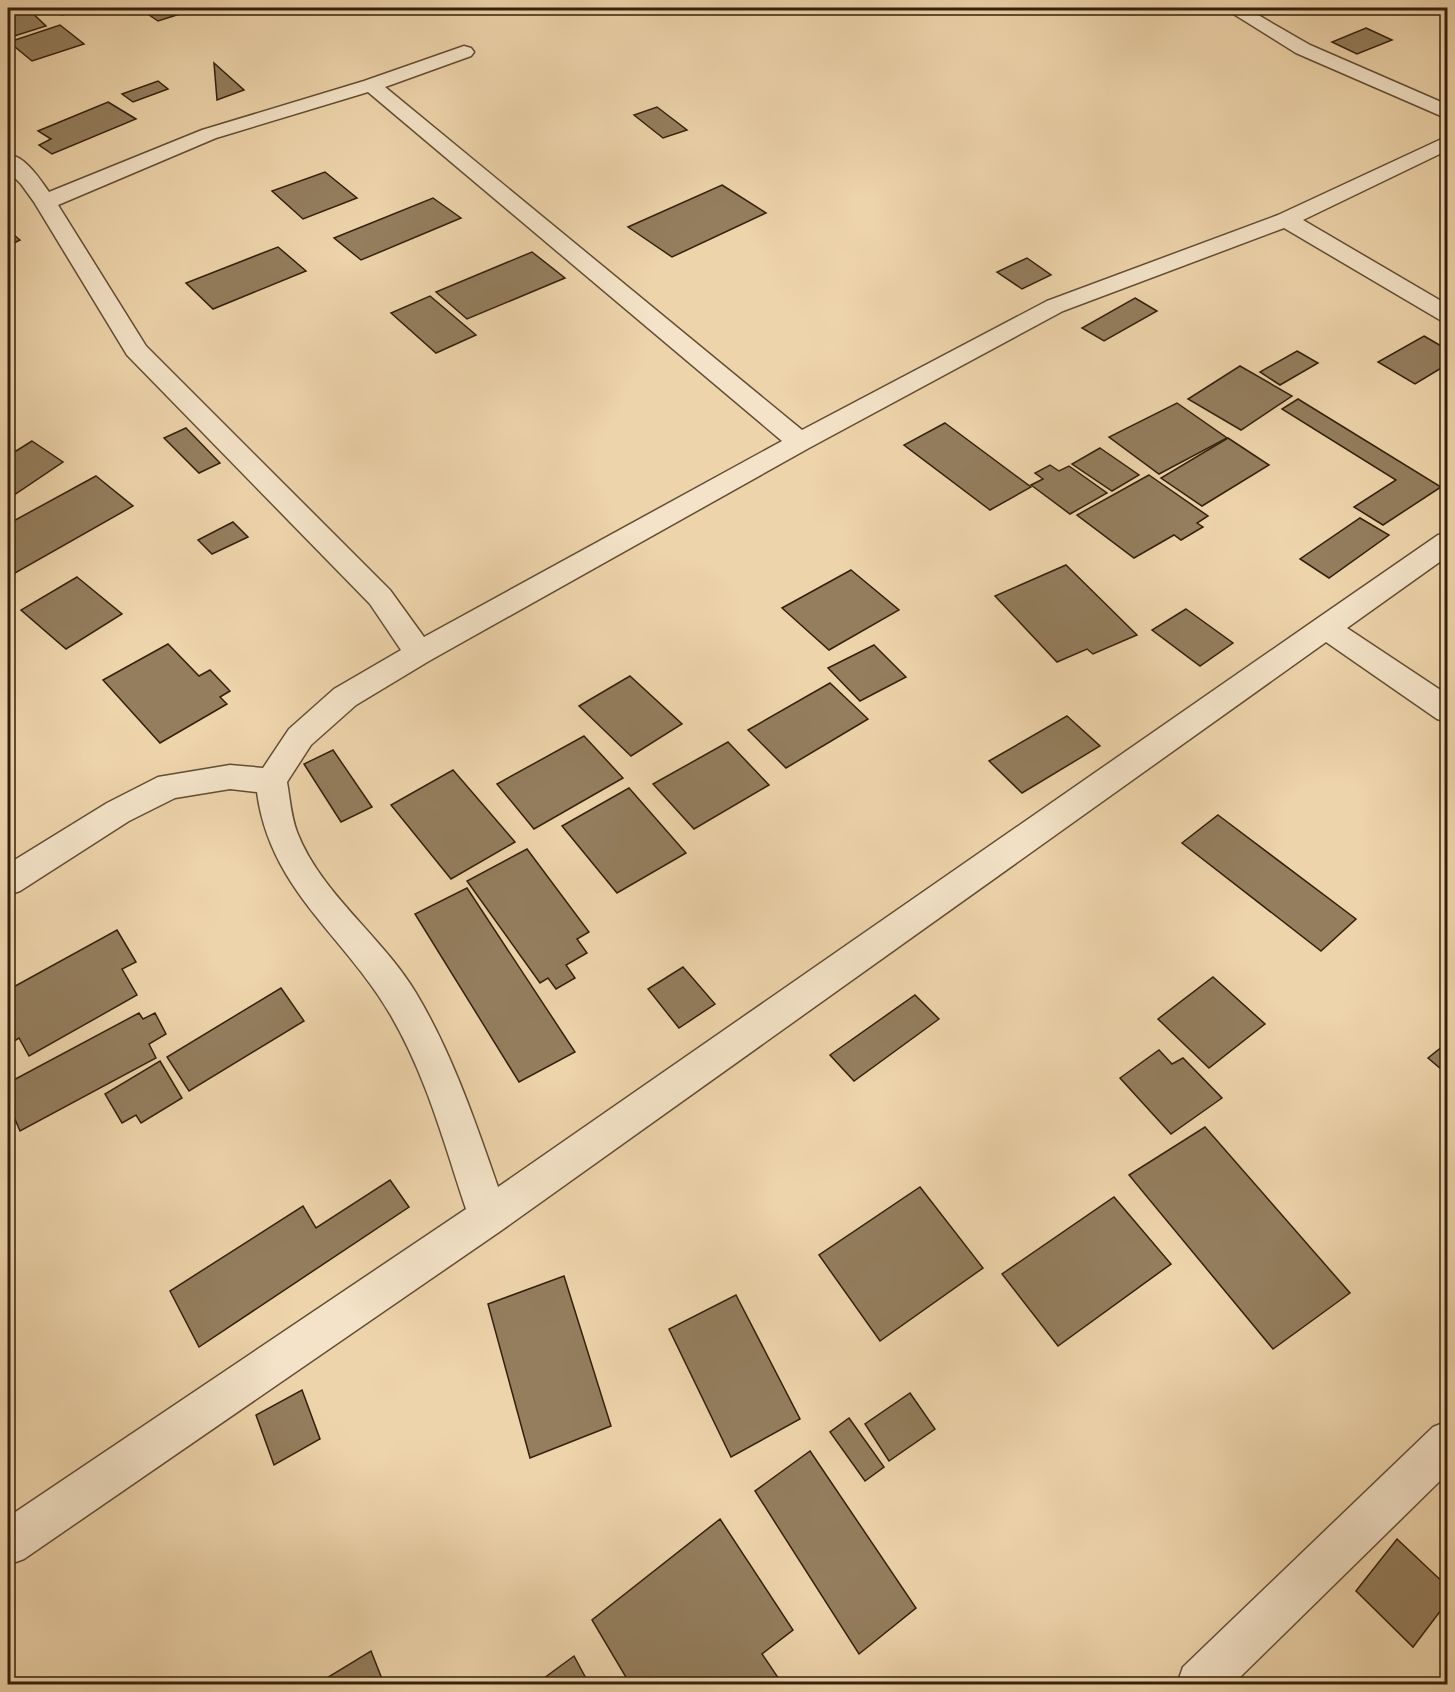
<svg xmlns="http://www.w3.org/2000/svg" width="1455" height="1692" font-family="'Old Standard TT',serif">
  <rect width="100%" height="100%" fill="#eed4ab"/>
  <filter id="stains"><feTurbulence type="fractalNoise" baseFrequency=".00333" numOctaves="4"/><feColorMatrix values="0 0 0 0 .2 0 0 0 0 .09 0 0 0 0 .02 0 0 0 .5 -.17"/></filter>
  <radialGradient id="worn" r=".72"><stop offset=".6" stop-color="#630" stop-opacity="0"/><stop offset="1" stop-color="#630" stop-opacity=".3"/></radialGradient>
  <g fill="#947e5e" stroke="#33200b" stroke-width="1.5">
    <path d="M27,8L46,26L8,38V14Z"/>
    <path d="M53,8H89L62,15Z"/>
    <path d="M139,8H199L158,21Z"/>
    <path d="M60,25L84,44L32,61L9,42Z"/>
    <path d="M1366,28L1392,40L1357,54L1332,42Z"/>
    <path d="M214,63L244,90L217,100Z"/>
    <path d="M158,81L168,89L133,102L122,94Z"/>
    <path d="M108,102L136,119L52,154L39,145L51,139L38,131Z"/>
    <path d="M657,107L687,130L663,138L634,115Z"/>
    <path d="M325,172L357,198L303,219L272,191Z"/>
    <path d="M722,185L766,213L672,257L628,227Z"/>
    <path d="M433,198L461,218L361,260L334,238Z"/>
    <path d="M8,230L20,240L8,246Z"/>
    <path d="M278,247L306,271L213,309L186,283Z"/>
    <path d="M532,252L565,278L467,319L436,292Z"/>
    <path d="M1027,258L1051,275L1022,289L997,272Z"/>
    <path d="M430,296L476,335L436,353L391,313Z"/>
    <path d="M1135,298L1157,311L1104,341L1082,328Z"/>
    <path d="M1424,336L1448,350V364L1415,384L1378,362Z"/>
    <path d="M1297,351L1318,363L1280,385L1260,372Z"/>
    <path d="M1240,366L1292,396L1241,430L1188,399Z"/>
    <path d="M1298,399L1441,487L1383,525L1354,507L1396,480L1282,409Z"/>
    <path d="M1177,403L1227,438L1159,474L1109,437Z"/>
    <path d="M945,423L1031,487L990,510L904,445Z"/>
    <path d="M186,428L220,463L199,473L164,438Z"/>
    <path d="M1228,438L1269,465L1202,506L1161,478Z"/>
    <path d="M32,441L63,462L8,499V456Z"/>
    <path d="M1100,448L1139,475L1112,491L1072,464Z"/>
    <path d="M1050,465L1059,471L1069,466L1107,493L1070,514L1031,485L1043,479L1035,473Z"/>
    <path d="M1149,475L1208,516L1197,523L1203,527L1181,540L1174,535L1134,558L1077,515Z"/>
    <path d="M96,476L133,506L8,577V524Z"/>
    <path d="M1360,518L1389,535L1329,578L1300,559Z"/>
    <path d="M233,522L248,537L212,554L198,540Z"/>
    <path d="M1066,565L1137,635L1093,654L1087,649L1057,662L995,596Z"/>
    <path d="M851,570L899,610L829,650L782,608Z"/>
    <path d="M77,577L122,614L66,649L21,610Z"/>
    <path d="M1186,609L1233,643L1200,666L1152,630Z"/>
    <path d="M168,644L199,676L210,670L230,691L220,697L227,704L160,743L103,680Z"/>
    <path d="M874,645L906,677L860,701L828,668Z"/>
    <path d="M630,676L682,724L631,756L579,706Z"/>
    <path d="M830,683L868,719L786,768L748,730Z"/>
    <path d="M1067,716L1100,746L1022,793L989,761Z"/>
    <path d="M584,736L623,778L534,829L497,784Z"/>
    <path d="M728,742L769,785L694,829L653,784Z"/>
    <path d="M333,750L372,807L341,822L304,764Z"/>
    <path d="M453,770L515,842L451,879L391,805Z"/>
    <path d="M629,788L686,853L617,893L562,826Z"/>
    <path d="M1218,815L1356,919L1321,951L1182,843Z"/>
    <path d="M527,849L589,932L577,939L587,953L566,965L575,978L556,989L548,978L540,983L467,881Z"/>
    <path d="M467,888L575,1052L519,1082L415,914Z"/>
    <path d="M117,930L136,962L122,969L137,995L29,1056L19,1038L8,1045V990Z"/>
    <path d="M683,967L715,1004L679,1028L648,989Z"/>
    <path d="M1213,977L1265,1024L1209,1068L1158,1019Z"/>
    <path d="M281,988L304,1021L189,1091L167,1057Z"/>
    <path d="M915,995L939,1019L854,1081L830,1055Z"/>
    <path d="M139,1013L143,1019L155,1013L166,1034L149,1044L156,1058L20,1131L8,1103V1083Z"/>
    <path d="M1448,1042V1075L1428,1058Z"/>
    <path d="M1159,1050L1172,1064L1183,1058L1222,1098L1171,1134L1120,1078Z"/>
    <path d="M160,1061L182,1098L141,1123L136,1115L122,1123L105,1094Z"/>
    <path d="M1205,1127L1350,1293L1273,1349L1129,1175Z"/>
    <path d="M390,1180L409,1207L199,1347L170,1291L303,1206L316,1228Z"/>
    <path d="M920,1187L983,1268L880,1341L819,1255Z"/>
    <path d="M1114,1197L1171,1264L1058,1346L1002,1274Z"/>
    <path d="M564,1276L611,1426L530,1458L488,1304Z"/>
    <path d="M736,1295L800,1419L731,1457L669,1329Z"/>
    <path d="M302,1390L320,1439L274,1465L256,1415Z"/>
    <path d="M910,1393L935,1429L889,1461L865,1424Z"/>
    <path d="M849,1418L884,1467L865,1481L830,1432Z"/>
    <path d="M810,1451L916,1608L859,1654L755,1491Z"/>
    <path d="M720,1519L793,1630L762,1654L779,1679L773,1684H630L592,1620Z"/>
    <path d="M1397,1539L1448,1587V1601L1413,1647L1356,1591Z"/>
    <path d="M371,1651L384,1684H327L325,1679Z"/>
    <path d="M574,1656L589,1684H536Z"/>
  </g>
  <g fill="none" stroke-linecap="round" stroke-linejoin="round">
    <g stroke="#624d33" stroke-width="3">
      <g id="street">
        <path d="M1224,8H1246L1310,45L1448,105V119L1296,53Z"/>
        <path d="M464,46L471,48L474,52L471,56L385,87L802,430L1047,301L1278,215L1448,136V150L1303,220L1448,305V322L1440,320L1284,228L1063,311L809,448L429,661L356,705L311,745L287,782C290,799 291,816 297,832C321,894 382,936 416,993C452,1053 475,1121 498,1187L1315,620L1438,535L1448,533V556L1347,628L1448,695V722L1437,719L1326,642L502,1230L24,1559L8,1565V1517L466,1209C444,1143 426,1075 390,1014C344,935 270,890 257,792L230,789L175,798L129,821L20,891L8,895V864L107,803L158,777L230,765L263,768L289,729L334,689L401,650L370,604L127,355L34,202L21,184L8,171V154C26,157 39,178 49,192L202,130L364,81ZM368,92L782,441L424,637L390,590L146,346L58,205L216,138Z"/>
        <path d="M1448,1421V1473L1233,1684H1177L1183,1667L1433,1427Z"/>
      </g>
    </g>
    <use href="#street" fill="#f4e3c8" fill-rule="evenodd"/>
  </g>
  <rect width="1455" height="1692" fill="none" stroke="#eed4ab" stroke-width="30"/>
  <rect x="9" y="9" width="1437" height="1674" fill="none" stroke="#33200b" stroke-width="3"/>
  <rect x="15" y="15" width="1425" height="1662" fill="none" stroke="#33200b" stroke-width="1.5"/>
  <rect width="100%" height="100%" filter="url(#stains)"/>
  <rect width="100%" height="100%" fill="url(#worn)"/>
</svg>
